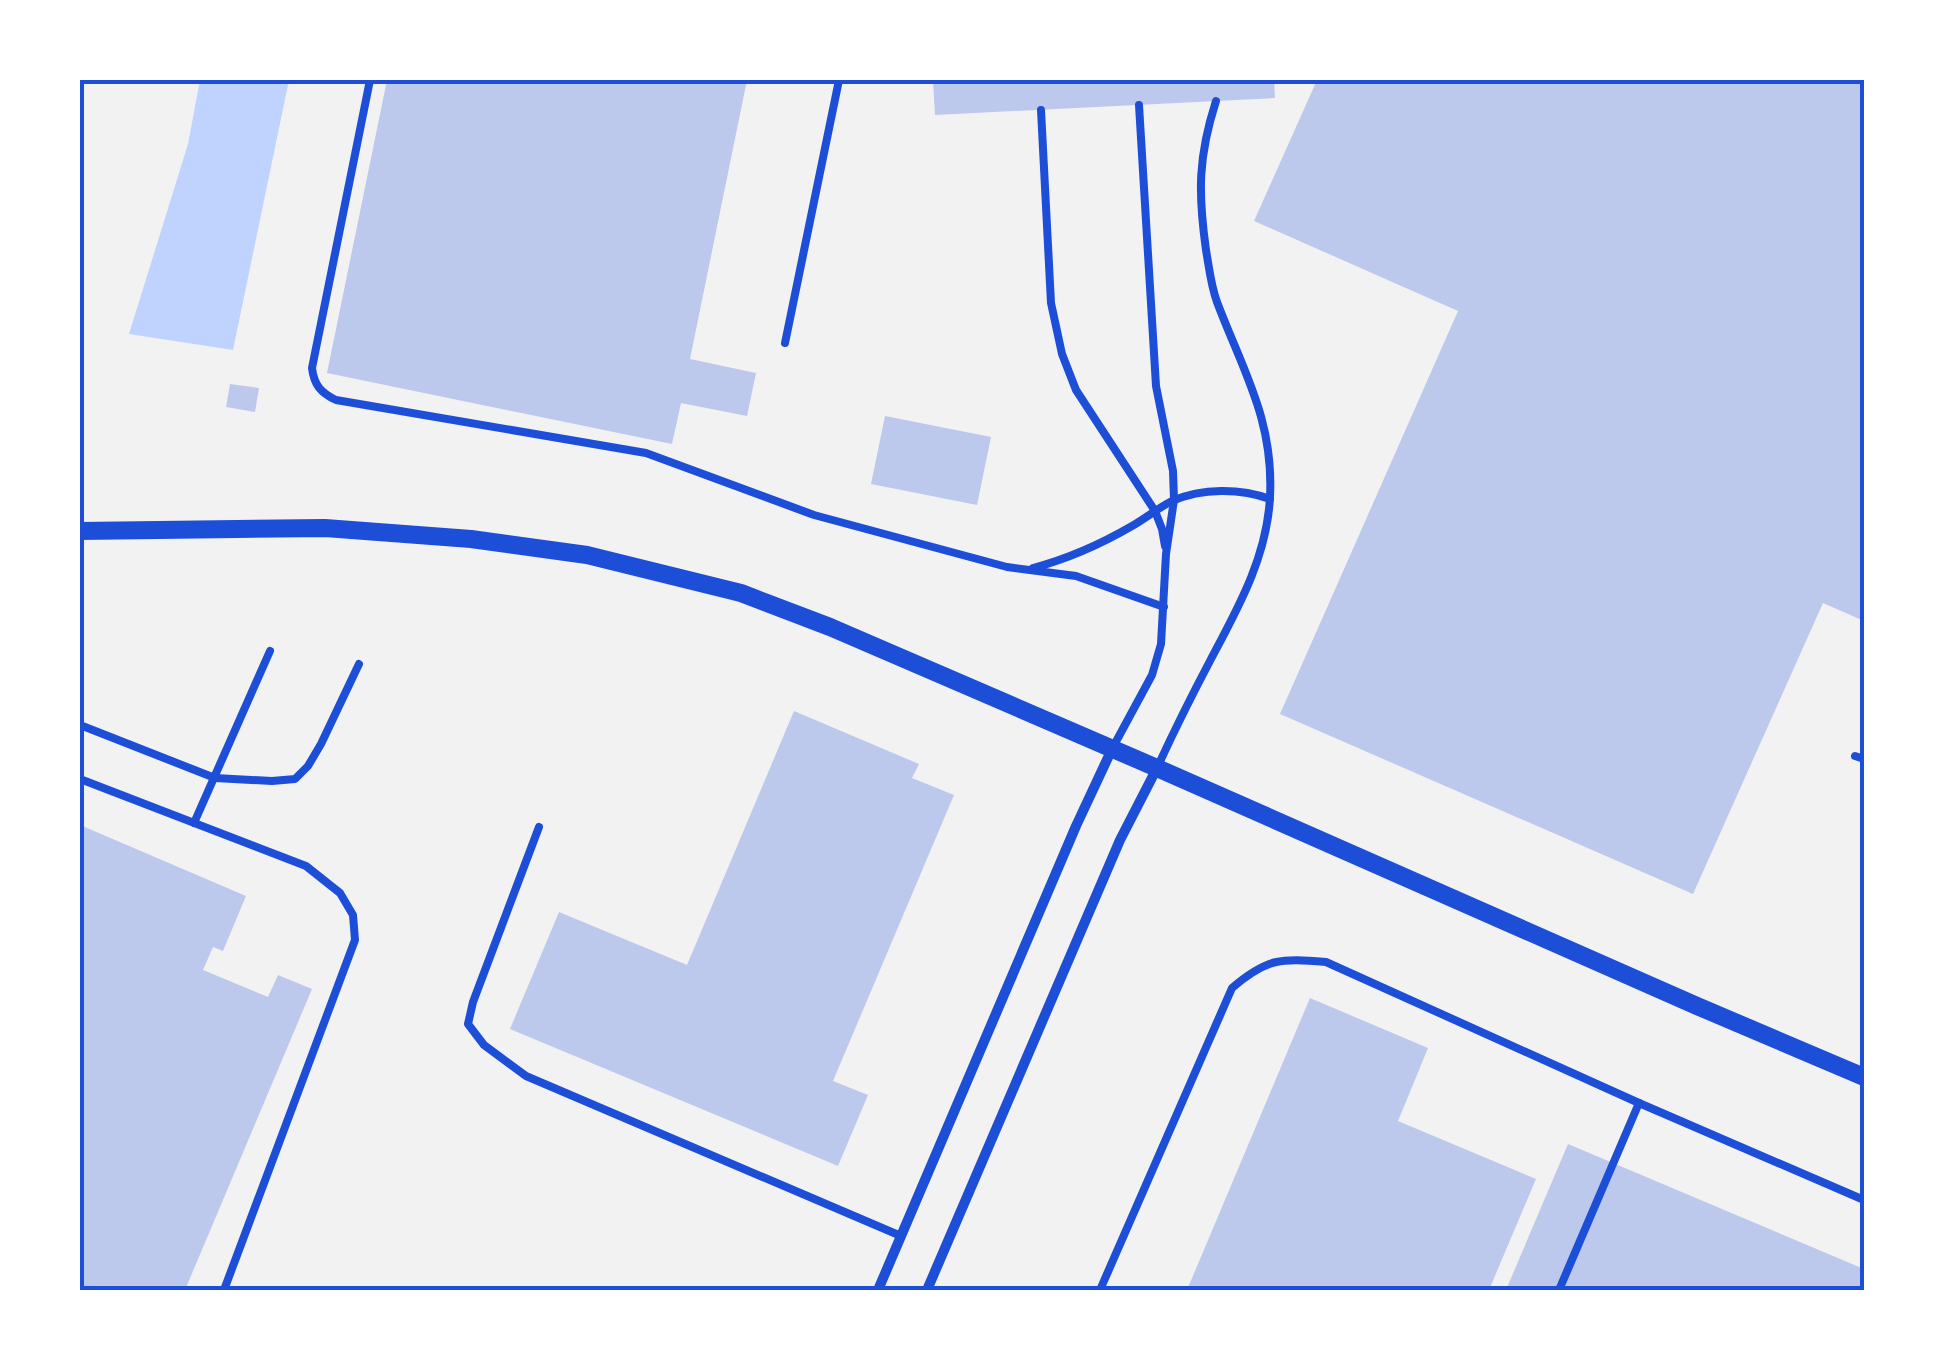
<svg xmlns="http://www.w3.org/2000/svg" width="1944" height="1370" font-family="Lora,serif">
  <rect width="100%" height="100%" fill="#f2f2f2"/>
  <path fill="#bfd3fe" d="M200,80H289L233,350L129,334L188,144Z"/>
  <g fill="#bdc9ec">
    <path d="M387,80H747L690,359L756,373L747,416L681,403L672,444L327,373Z"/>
    <path d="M933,80H1274L1275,98L935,115Z"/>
    <path d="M1317,80H1864V621L1823,603L1693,894L1280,714L1458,311L1254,221Z"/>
    <path d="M230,384L259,388L255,412L226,407Z"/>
    <path d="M885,416L991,437L977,505L871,484Z"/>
    <path d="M794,711L919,764L912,778L954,795L833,1081L868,1095L838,1166L510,1029L559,912L687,965Z"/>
    <path d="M80,825L246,896L223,951L213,947L203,970L268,997L278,975L312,989L185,1290H80Z"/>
    <path d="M1310,998L1428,1048L1398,1121L1536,1179L1489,1290H1187Z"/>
    <path d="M1568,1144L1864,1269V1290H1506Z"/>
  </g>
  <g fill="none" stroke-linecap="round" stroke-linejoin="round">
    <g stroke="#1d4ed8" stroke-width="8">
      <path d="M370,80L312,368C314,385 321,393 336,400L646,453L814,515L1007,567L1076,576L1164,607"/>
      <path d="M1041,110L1051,303L1062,354L1076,390L1155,511L1162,529L1165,546"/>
      <path d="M785,343L839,80"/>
      <path d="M1033,568C1067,559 1101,544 1132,526C1146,518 1158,508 1172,501C1202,488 1240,488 1270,499"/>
      <path d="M80,725L215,778L272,781L295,779L308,766L321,744L359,664"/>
      <path d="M1112,749L1152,675L1161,644L1166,554L1174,500L1173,471L1156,386L1139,105"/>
      <path d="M1855,756L1864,759"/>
      <path d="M1157,768C1174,731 1192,695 1211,659C1238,608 1267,557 1270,497C1274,420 1243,371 1217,302C1211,286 1209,267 1206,250C1198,193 1198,157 1216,101"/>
      <path d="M80,779L306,866L340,893L353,915L355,940L224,1290"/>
      <path d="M194,823L270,651"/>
      <path d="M539,827L473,1002L468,1024L484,1045L526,1076L901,1236"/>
      <path d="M1100,1290L1232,988C1267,958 1281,958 1326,962L1639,1103L1864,1200"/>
      <path d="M1559,1290L1639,1103"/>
    </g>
    <g stroke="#1d4ed8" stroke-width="10">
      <path d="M878,1290L1076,826L1112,749"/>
      <path d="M927,1290L1120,840L1157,768"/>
    </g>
    <path stroke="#1d4ed8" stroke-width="18" d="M80,531L325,528L471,539L587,555L741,593L830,627L1157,768L1697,1006L1864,1077"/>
  </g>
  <rect width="1944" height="1370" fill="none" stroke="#ffffff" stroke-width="165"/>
  <rect x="82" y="82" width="1780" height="1206" fill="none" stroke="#1d4ed8" stroke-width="4"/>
</svg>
